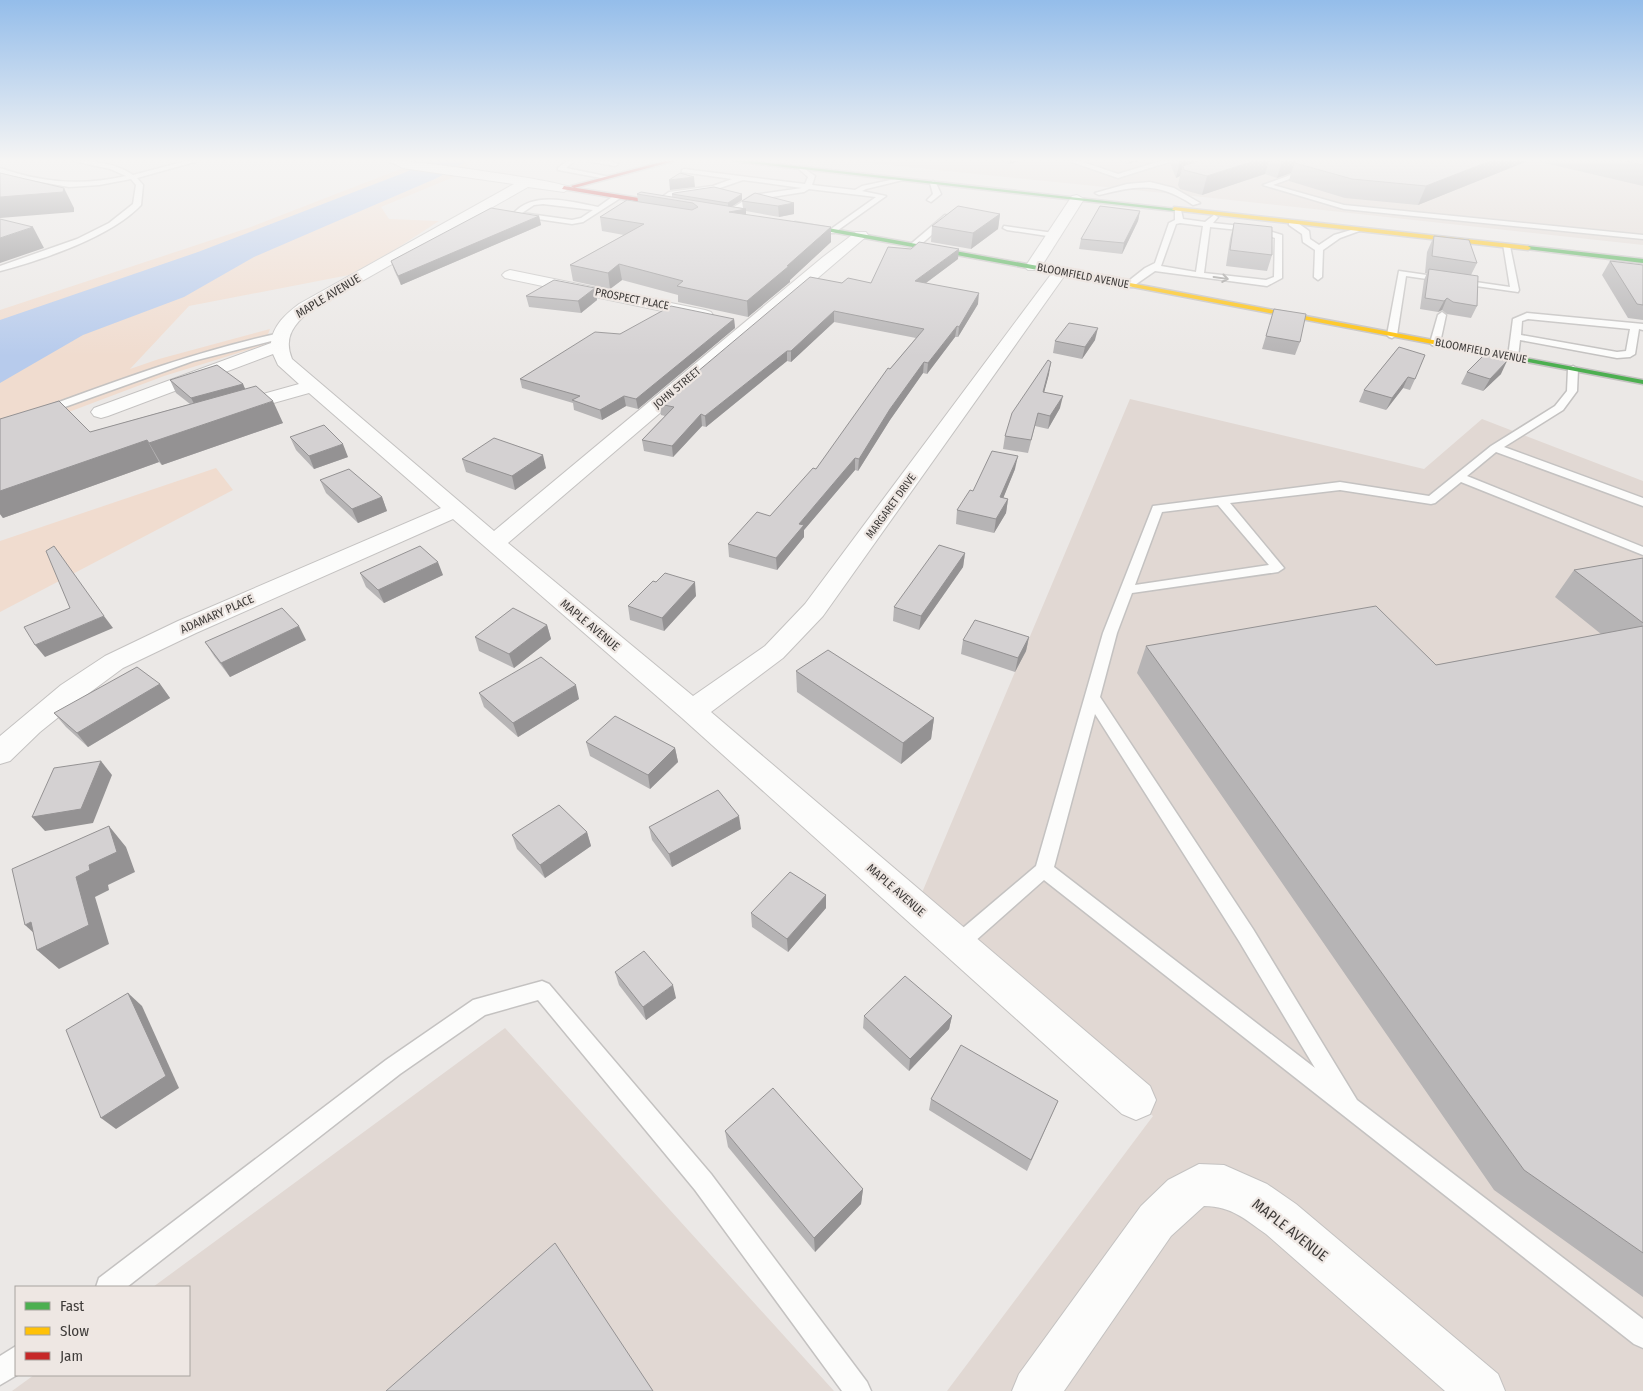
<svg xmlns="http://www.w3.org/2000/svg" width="1643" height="1391" font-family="'Fira Sans Condensed',sans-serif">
  <rect width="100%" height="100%" fill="#ebe8e6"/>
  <g fill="#e1d8d3">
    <path d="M849,161H1643V245L1203,197Z"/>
    <path d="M1130,399L1424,469L1482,419L1643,481V1391H947L1153,1116L913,914Z"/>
    <path d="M505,1028L834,1391H12L34,1375H189V1287H153Z"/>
  </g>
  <g fill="#f0dccf">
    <path d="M421,161H471L461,174L381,207L389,219L439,221L396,249L349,275L189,306L130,369L159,359L270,329L264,345L164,376L0,438V310L251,227Z"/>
    <path d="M216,468L233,490L0,612V541Z"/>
  </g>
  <path fill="#b7cbec" d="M428,161H467L437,178L254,257L184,297L83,335L0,383V320L198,252L406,172Z"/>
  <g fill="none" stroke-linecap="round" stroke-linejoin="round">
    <g stroke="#c4c2c1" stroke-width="3">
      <g id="lane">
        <path d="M74,161C94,161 116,163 133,175L186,161H198L137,178L143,185L141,205C111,237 42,260 0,271V266L77,239L109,223L133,204L136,185L131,179L99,185L69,187L8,176L0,173V168C43,183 81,186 126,176L110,169Z"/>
        <path d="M386,161H399L405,164L402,166Z"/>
        <path d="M567,161H575L566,168L610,177L607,179L558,170V168Z"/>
        <path d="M587,161H609L618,164L615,166Z"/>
        <path d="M1069,161H1080L1118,174L1161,161H1172L1118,178Z"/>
        <path d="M1328,161H1338L1273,185L1344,205L1643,235V239L1344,209L1263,185Z"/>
        <path d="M802,167L815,176L812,185L855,190L862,186L900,178L903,180L866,189L862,191L886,196L834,233H831V229L876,197L809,189L804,192L758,199L732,216H726V212L753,195L802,188L743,180L714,190L674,196L661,205L654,203L669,192L713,186L732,179L682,172V170L684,169L805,184L808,177L799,169Z"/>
        <path d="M933,181L936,183L941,194L931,202L927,200L933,194L930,183Z"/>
        <path d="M1150,182L1174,188L1200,203L1193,205C1158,182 1139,185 1099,195L1095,193L1127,184Z"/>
        <path d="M615,195L622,197L583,222L572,224L517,216L513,214C533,190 572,202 598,207ZM543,204L593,210L581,218L572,220L522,213L534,205Z"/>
        <path d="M1175,210H1181L1183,219L1205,222L1214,215L1218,217L1213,223L1259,228L1282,235V278L1267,286L1155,271L1132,287H1126V283L1145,268L1155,263L1169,223L1175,220ZM1180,223L1203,226L1196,272L1161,266L1176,224ZM1210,227L1258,232L1275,238L1274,277L1266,280L1204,273Z"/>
        <path d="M945,215L952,217L918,247H912V243Z"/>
        <path d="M1289,221H1295L1309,231L1310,239L1319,245L1334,235L1358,228L1362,230L1340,238L1323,250L1322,277L1318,280L1314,277L1315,250L1303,242L1302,234L1289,225Z"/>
        <path d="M1004,226L1054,233L1058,235L1054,237L1007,230L1003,228Z"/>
        <path d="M1503,244L1510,246L1519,290L1518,292L1406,276L1397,335L1392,338L1389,337L1387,335L1399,271L1510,287Z"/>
        <path d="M1442,312L1446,315L1440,343L1435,346L1432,345L1430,343L1438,315Z"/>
        <path d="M1527,313L1643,324V330L1639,329L1635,354L1630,357L1617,358L1520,340L1518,357L1513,360L1510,359L1508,357L1513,319ZM1528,319L1630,329L1626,351L1617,352L1521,335L1522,321Z"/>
        <path d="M280,333L283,334V338L193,361L48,413L44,414L39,411L40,409C119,380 197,351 280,333Z"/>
        <path d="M1573,366L1578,369L1577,391L1563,410L1504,447L1643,498V506L1496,452L1467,476L1643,547V555L1461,482L1435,503L1431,504L1340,490L1230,503L1284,568L1278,572L1132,593L1117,633L1100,697L1253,929L1357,1100L1643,1319V1348L1634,1344L1044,880L965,950L958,952L951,950L949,944L951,938L1036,866L1103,633L1153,506L1340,482L1429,496L1491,446L1555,406L1567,391L1568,369ZM1218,505L1269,565L1135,585L1162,512ZM1095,714L1239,941L1315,1068L1054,867Z"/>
        <path d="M542,981L549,984L711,1174L867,1382L871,1391H842L695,1190L538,1000L485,1015L400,1074L127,1287H96L99,1278L386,1060L473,1000Z"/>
        <path d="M16,1346L17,1375L0,1385V1356Z"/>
      </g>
    </g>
    <g stroke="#c4c2c1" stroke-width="2">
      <g id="street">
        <path d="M398,161C416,161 565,181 570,188L564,192L528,187L311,310C294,324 283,337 292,359L494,531L823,257L856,232H866L868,235L508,543L693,696L765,646L805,604L1055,269H1065L1068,272L1065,275L823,616L783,658L711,712L1150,1086L1156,1100L1150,1114L1136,1120L1122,1114L682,718L453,519L196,633L123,668L81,699L40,732L10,761L0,764V736L61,685L105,656L178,621L441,508L309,393L234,414L227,412L224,408L227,404L299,384L278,365L273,354L108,416L101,418L94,416L91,412L94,408L271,343C273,325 286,314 299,304L514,184L402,168L396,164Z"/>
        <path d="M1077,195L1084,199L1041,267L1038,270H1028L1025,267L1072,196Z"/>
        <path d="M510,270L705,310L711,312L713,315L711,318L705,320L505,278L502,275L505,272Z"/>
        <path d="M1199,1164L1224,1165L1267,1184L1296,1204L1498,1374L1505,1391H1445L1266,1234C1243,1218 1233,1207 1204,1206L1171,1236L1064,1391H1012L1019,1374L1141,1206L1168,1180Z"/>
      </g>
    </g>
    <g stroke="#c4c2c1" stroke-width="3">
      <g id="fast">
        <path d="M731,161H750L1177,209L1174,211Z"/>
        <path d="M795,222L1082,274L1085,276L1082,278L793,225Z"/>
        <path d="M1528,246L1643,259V263L1526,249V247Z"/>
        <path d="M1435,341L1643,380V384L1438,345H1435Z"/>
      </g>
    </g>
    <g stroke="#c4c2c1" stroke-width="3">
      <g id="slow">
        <path d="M1174,207L1528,246L1531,248L1528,250L1172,210Z"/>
        <path d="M1082,274L1438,341L1442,343L1438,345L1080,277L1079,276Z"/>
      </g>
    </g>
    <g stroke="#c4c2c1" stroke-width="3">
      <g id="jam">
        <path d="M665,161H674L574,188L571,186Z"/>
        <path d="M564,186L676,204L679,206L676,208L562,189Z"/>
      </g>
    </g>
    <use href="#lane" fill="#fcfcfb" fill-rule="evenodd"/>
    <use href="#street" fill="#fcfcfb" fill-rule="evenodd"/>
    <use href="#fast" fill="#4caf50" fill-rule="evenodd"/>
    <use href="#slow" fill="#ffc107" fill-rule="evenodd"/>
    <use href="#jam" fill="#c62828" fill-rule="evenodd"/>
  </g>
  <g fill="#b6b4b5">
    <path d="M1000,161H1021L1010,164Z"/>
    <path d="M1119,161H1139L1128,164Z"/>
    <path d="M1171,161H1528L1418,205L1345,198L1289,181L1291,173L1277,178L1265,174L1202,195L1180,189L1178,185L1180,176L1176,178L1170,163Z"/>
    <path d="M1536,161H1643V186Z"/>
    <path d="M755,193L794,214L779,217L746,211V215L831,242L790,280V282L748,317L678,302V295L622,280L610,289L573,281L570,265L624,235L602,231L600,217L638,202L637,194L672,197V194H742V200L731,207L743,208L742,201Z"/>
    <path d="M1140,211L1138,221L1122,254L1079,249L1081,239Z"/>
    <path d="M1000,214L998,229L971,249L931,242L932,226Z"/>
    <path d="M539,216L541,225L401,285L394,270L391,261Z"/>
    <path d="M1234,223L1272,255L1267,271L1226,266L1230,239Z"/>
    <path d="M1434,236L1477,263L1471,275L1477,306L1471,318L1447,314L1442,310L1438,312L1420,309L1424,280L1427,273H1425L1427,252Z"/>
    <path d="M958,259L926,283L978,304L958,337H955L927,374L923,373L890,420L858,471L855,470L804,530V537L777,570L729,557L728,544L770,516L816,469L890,369L916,338L834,322L791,362L787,361L706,427L702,426L673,457L644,451L642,440L665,416L661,415L659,404L842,283H871Z"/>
    <path d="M1610,261L1643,265V320L1628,318L1602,275Z"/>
    <path d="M595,288L597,300L581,313L529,307L526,296Z"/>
    <path d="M1274,309L1300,342L1295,355L1262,349Z"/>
    <path d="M734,319L735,328L638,409L626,406L602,420L574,410L573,403L522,388L520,379L620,334Z"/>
    <path d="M1095,340L1082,359L1053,353L1055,341Z"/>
    <path d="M1399,347L1415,379L1410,390L1403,388L1386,410L1359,402L1364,390Z"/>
    <path d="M1467,372L1501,374L1483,391L1461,384Z"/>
    <path d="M1049,374L1044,392L1060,408L1048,429L1035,426L1028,453L1003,449L1005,436Z"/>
    <path d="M170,380L243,384L245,389L283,423L162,465L159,462L3,518L0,514V419L90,432L190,404L176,393Z"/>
    <path d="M290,437L348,457L314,469L296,450Z"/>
    <path d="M462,459L546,468L515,490L466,472Z"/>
    <path d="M1015,469L1003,498L1008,499L1006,513L994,533L956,524L957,510L973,491Z"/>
    <path d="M320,480L382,497L387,511L358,523L326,493Z"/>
    <path d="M965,553L963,567L919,630L893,621L894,607Z"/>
    <path d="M1643,558V1297L1494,1190L1137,673L1146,646L1436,665L1601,634L1555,597L1574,570Z"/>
    <path d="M360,573L443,575L384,603L366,587Z"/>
    <path d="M696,596L664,631L630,620L628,606Z"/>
    <path d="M547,625L551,639L514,668L479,651L475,637Z"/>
    <path d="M1029,637L1026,651L1015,672L961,654L963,640Z"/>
    <path d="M306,640L230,677L214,656L205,642Z"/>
    <path d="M796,671L934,718L931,739L901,764L797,692Z"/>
    <path d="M160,684L170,698L88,747L66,727L54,713Z"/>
    <path d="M479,693L579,699L518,737L484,707Z"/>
    <path d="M586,742L675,748L678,762L650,789L590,756Z"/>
    <path d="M649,827L741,829L672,867L652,840Z"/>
    <path d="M587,832L591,846L545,878L517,849L512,835Z"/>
    <path d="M826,895V908L788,952L752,927L751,913Z"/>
    <path d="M615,972L676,998L646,1020L619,985Z"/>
    <path d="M864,1016H952L949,1029L909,1071L863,1028Z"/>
    <path d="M931,1099L1058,1101L1027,1171L929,1110Z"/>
    <path d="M725,1131L863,1189L861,1204L815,1252L728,1147Z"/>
  </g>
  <g fill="#949293">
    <path d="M1010,161H1021L1010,164Z"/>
    <path d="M1129,161H1139L1128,164Z"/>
    <path d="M1180,161H1226L1183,166L1180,176L1176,178Z"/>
    <path d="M1254,161H1269L1265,174L1202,195L1207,176Z"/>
    <path d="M1282,161H1322L1295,163L1291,173L1277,178Z"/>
    <path d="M1490,161H1528L1418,205L1426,186Z"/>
    <path d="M694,177L695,187L670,190L669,180Z"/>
    <path d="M64,188L74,208V212L0,218V197Z"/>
    <path d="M742,194V200L728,209V203Z"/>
    <path d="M794,203V214L779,217L778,206Z"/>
    <path d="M746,209V224L729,212Z"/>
    <path d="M1140,211L1138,221L1122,254L1124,243Z"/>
    <path d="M1000,214L998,229L971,249L973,233Z"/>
    <path d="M539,216L541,225L401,285L398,276Z"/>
    <path d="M33,227L44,248L0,263V238Z"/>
    <path d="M831,227V242L790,280V282L748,317L747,301Z"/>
    <path d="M959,249L958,259L915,291V281Z"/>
    <path d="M619,264L622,280L610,289L608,273Z"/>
    <path d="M595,288L597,300L581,313L578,301Z"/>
    <path d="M979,293L978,304L958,337L959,327Z"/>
    <path d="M1447,298L1442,310L1438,312L1444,301Z"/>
    <path d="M834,311V322L791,362V351Z"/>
    <path d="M734,319L735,328L638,409L636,399Z"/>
    <path d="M957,326L955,337L927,374L928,363Z"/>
    <path d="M1098,328L1095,340L1082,359L1085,347Z"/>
    <path d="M787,351V361L706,427L705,416Z"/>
    <path d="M1507,361L1501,374L1483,391L1490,379Z"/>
    <path d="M924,362L923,373L890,420L858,471L859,459L890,409Z"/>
    <path d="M1051,362L1049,374L1041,404L1043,392Z"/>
    <path d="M1408,377L1403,388L1386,410L1392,398Z"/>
    <path d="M243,384L248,396L198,411L191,398Z"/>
    <path d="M624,396L626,406L602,420L600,410Z"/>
    <path d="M1063,396L1060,408L1048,429L1050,416Z"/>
    <path d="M273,401L283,423L162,465L149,443Z"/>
    <path d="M701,414L702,426L673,457L672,446Z"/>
    <path d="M147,440L159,462L3,518L0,514V491Z"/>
    <path d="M343,444L348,457L314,469L309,456Z"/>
    <path d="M543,455L546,468L515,490L512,476Z"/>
    <path d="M1018,456L1015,469L998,511L1000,497Z"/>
    <path d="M855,458V470L804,530V537L777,570L776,558L799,524Z"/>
    <path d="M382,497L387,511L358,523L352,509Z"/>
    <path d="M1008,499L1006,513L994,533L996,519Z"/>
    <path d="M965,553L963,567L919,630L921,616Z"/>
    <path d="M438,562L443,575L384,603L378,590Z"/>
    <path d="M695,582L696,596L664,631L662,618Z"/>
    <path d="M104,616L113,628L45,657L35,645Z"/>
    <path d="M547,625L551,639L514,668L509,654Z"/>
    <path d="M299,626L306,640L230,677L221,663Z"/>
    <path d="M1029,637L1026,651L1015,672L1018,658Z"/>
    <path d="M160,684L170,698L88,747L77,733Z"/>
    <path d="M576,685L579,699L518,737L513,723Z"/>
    <path d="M934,718L931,739L901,764L903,743Z"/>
    <path d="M675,748L678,762L650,789L648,775Z"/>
    <path d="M101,761L112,775L93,823L45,831L32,817Z"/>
    <path d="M739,816L741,829L672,867L669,854Z"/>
    <path d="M109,826L126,847L135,872L108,885L109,890L95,897L109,944L59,969L37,950L76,877L89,865Z"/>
    <path d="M587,832L591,846L545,878L540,865Z"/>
    <path d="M826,895V908L788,952L787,939Z"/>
    <path d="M31,922L46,944L25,925Z"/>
    <path d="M673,985L676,998L646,1020L643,1007Z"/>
    <path d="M128,993L142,1006L179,1088L116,1129L101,1118Z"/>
    <path d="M952,1016L949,1029L909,1071L910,1059Z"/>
    <path d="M863,1189L861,1204L815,1252L814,1238Z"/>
  </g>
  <g fill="#d4d1d2" stroke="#949293">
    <path d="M1198,161H1254L1207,176L1184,170L1183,166Z"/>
    <path d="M1298,161H1490L1426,186L1352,179L1295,163Z"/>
    <path d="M1625,161H1643V165Z"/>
    <path d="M0,173L64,188L63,192L0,197Z"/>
    <path d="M680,173L694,177L669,180Z"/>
    <path d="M714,187L742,194L728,203L672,194L674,193Z"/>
    <path d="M641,192L746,209L729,212L831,227L787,266H789L747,301L677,286L683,281L619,264L608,273L570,265L644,224L600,217L627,200L692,210L698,207L693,203L637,194Z"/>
    <path d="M755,193L794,203L778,206L742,201Z"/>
    <path d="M958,206L1000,214L973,233L932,226Z"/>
    <path d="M1100,206L1140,211L1124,243L1081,239Z"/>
    <path d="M491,208L539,216L398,276L391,261Z"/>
    <path d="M0,219L33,227L0,238Z"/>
    <path d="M1234,223L1272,227V255L1230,250Z"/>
    <path d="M1434,236L1469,240L1477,263L1432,256Z"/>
    <path d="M919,242L959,249L915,281L979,293L959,327L957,326L928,363L924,362L890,409L859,459L855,458L799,524L804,525L776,558L728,544L757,512L770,516L813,468L816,469L888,368L890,369L924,329L834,311L791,351H787L705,416L701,414L672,446L642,440L674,407L659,404L810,277L842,283L848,278L871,283L888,247L911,249Z"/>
    <path d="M1610,261L1643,265V305L1637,304Z"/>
    <path d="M1429,269L1478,276L1477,306L1453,302L1447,298L1444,301L1425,298Z"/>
    <path d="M554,280L595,288L578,301L526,296Z"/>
    <path d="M671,306L734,319L636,399L624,396L600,410L572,400L580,396L520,379L595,332L620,334Z"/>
    <path d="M1274,309L1306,314L1300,342L1266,336Z"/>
    <path d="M1069,323L1098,328L1085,347L1055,341Z"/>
    <path d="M1399,347L1425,355L1415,379L1408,377L1392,398L1364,390Z"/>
    <path d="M1484,355L1507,361L1490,379L1467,372Z"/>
    <path d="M1048,360L1051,362L1043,392L1063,396L1050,416L1038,413L1031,440L1005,436L1012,413Z"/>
    <path d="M217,365L243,384L191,398L170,380Z"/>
    <path d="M256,386L273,401L149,443L147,440L0,491V419L59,401L90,432Z"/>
    <path d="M324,425L343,444L309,456L290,437Z"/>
    <path d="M494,438L543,455L512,476L462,459Z"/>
    <path d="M992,451L1018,456L1000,497L1008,499L996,519L957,510L970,490L973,491Z"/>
    <path d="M349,469L382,497L352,509L320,480Z"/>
    <path d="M939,545L965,553L921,616L894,607Z"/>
    <path d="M54,546L104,616L35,645L24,627L70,608L46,551Z"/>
    <path d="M420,546L438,562L378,590L360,573Z"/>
    <path d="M1643,558V623L1574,570Z"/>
    <path d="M665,573L695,582L662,618L628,606L653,581L656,582Z"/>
    <path d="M1376,606L1436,665L1643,626V1253L1524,1170L1146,646Z"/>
    <path d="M282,608L299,626L221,663L205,642Z"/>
    <path d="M513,608L547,625L509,654L475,637Z"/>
    <path d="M975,620L1029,637L1018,658L963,640Z"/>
    <path d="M828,650L934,718L903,743L796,671Z"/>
    <path d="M541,657L576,685L513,723L479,693Z"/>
    <path d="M137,667L160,684L77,733L54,713Z"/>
    <path d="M615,716L675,748L648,775L586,742Z"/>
    <path d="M101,761L81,809L32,817L54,768Z"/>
    <path d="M718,790L739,816L669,854L649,827Z"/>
    <path d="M559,805L587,832L540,865L512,835Z"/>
    <path d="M109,826L117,852L89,865L90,870L76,877L89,925L37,950L31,922L25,925L12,869Z"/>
    <path d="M790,872L826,895L787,939L751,913Z"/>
    <path d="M644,951L673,985L643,1007L615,972Z"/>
    <path d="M905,976L952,1016L910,1059L864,1016Z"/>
    <path d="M128,993L166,1076L101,1118L66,1030Z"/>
    <path d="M961,1045L1058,1101L1031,1160L931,1099Z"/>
    <path d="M773,1088L863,1189L814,1238L725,1131Z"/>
    <path d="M555,1243L653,1391H386Z"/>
  </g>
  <defs><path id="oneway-shaft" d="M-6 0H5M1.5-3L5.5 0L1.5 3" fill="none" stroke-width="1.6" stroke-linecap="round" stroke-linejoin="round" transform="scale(1.25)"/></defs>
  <use stroke="#9e9c9a" href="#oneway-shaft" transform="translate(1221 278) rotate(8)"/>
  <linearGradient id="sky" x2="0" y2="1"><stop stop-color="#94bdea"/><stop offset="0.45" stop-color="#f6f5f4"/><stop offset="1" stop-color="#f6f5f4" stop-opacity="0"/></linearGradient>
  <rect width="1643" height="356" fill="url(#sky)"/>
  <g text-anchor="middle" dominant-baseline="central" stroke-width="4.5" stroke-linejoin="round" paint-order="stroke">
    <g font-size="11" fill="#3f3c3a" stroke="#eee7e3">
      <text transform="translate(1083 276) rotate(11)">BLOOMFIELD AVENUE</text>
      <text transform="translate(632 299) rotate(11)">PROSPECT PLACE</text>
      <text transform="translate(1481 351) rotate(11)">BLOOMFIELD AVENUE</text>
      <text transform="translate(677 388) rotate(-40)">JOHN STREET</text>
      <text transform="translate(891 506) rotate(-54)">MARGARET DRIVE</text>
    </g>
    <g font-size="12" fill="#3f3c3a" stroke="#eee7e3">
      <text transform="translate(328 296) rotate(-31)">MAPLE AVENUE</text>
      <text transform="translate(217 614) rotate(-24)">ADAMARY PLACE</text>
      <text transform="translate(590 625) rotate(40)">MAPLE AVENUE</text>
      <text transform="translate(896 890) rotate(41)">MAPLE AVENUE</text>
    </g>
    <g font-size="15" fill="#3f3c3a" stroke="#eee7e3">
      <text transform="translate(1290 1230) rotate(38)">MAPLE AVENUE</text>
    </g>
  </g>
  <rect x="15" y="1286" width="175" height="90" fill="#eee7e3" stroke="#a8a39f"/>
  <rect x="25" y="1302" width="25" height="8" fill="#4caf50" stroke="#a8a39f"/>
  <text x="60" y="1311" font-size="15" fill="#3f3c3a">Fast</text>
  <rect x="25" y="1327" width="25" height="8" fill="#ffc107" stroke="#a8a39f"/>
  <text x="60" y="1336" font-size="15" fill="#3f3c3a">Slow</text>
  <rect x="25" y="1352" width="25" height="8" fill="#c62828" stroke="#a8a39f"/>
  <text x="60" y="1361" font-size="15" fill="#3f3c3a">Jam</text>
</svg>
